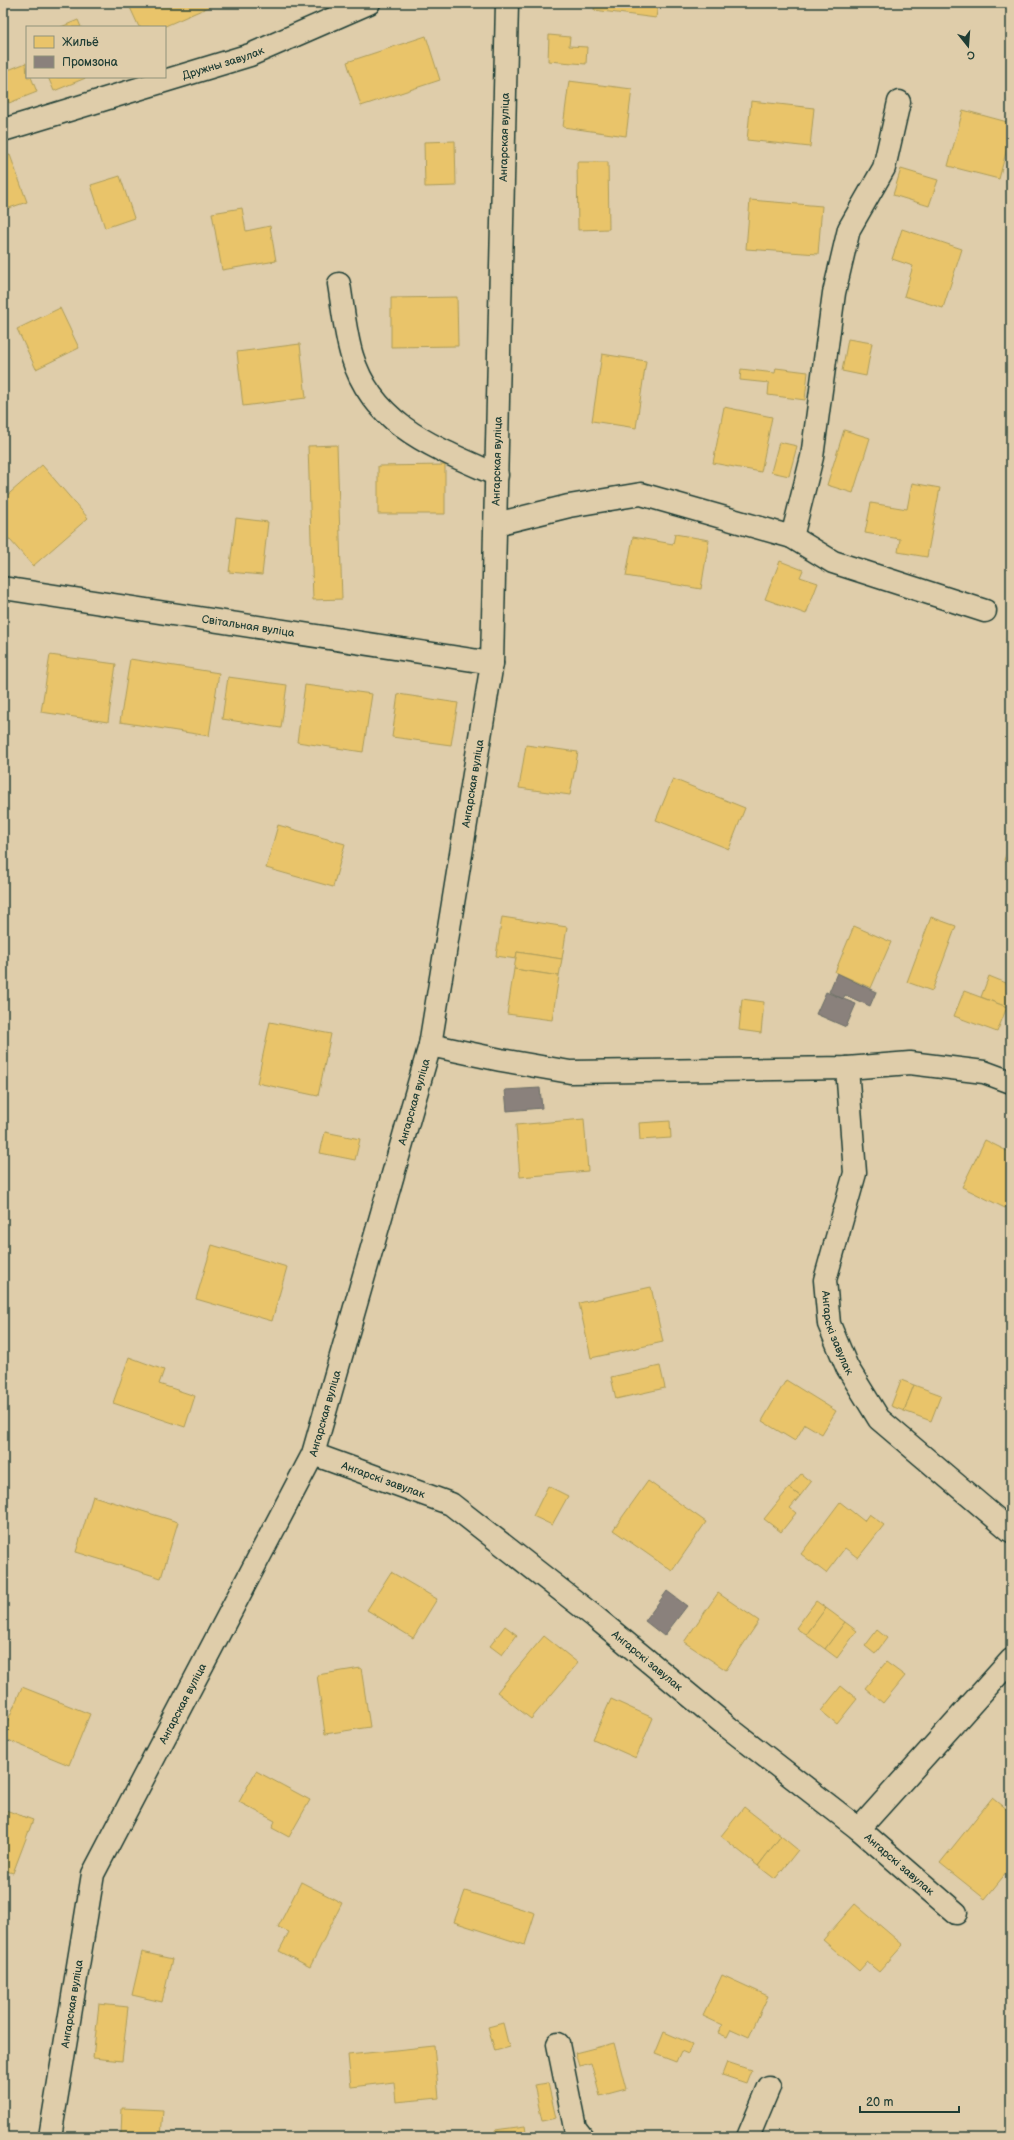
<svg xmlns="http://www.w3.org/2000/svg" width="1014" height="2140" font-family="'Balsamiq Sans',sans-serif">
  <rect width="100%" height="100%" fill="#dfcdaa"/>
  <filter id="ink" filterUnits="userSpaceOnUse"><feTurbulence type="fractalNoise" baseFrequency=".025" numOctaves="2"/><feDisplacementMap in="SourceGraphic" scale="8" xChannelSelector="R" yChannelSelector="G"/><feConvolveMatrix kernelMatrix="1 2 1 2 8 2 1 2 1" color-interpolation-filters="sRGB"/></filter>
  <g filter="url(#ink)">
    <g fill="#e9c46a" stroke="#ac9c5a">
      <path d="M128,3H210L211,6L163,27H139Z"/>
      <path d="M595,3H658L656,18L594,10Z"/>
      <path d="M78,20L81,27H61Z"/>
      <path d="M549,35L570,37L569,46L587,47L586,64L548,61Z"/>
      <path d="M426,36L440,80L361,106L347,62Z"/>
      <path d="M26,63L27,77H31L37,92L9,103L3,87V72Z"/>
      <path d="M48,77H88L54,91Z"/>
      <path d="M569,81L632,89L626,136L563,127Z"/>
      <path d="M751,101L814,108L810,147L747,140Z"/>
      <path d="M963,110L1011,123V133L999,179L948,166Z"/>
      <path d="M455,141L456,186L425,187L424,142Z"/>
      <path d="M10,155L27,202L3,210V157Z"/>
      <path d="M577,162H608L609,229L578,230Z"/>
      <path d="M901,169L938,180L929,206L893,195Z"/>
      <path d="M120,176L134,218L105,228L91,185Z"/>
      <path d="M750,200L822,206L818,254L746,249Z"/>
      <path d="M242,208L246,231L270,226L276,261L222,270L212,213Z"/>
      <path d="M902,229L962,249L943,308L904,296L913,266L892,259Z"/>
      <path d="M457,297L458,346L391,347V298Z"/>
      <path d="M60,308L79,348L36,369L17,329Z"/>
      <path d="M848,339L872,343L866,376L842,371Z"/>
      <path d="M300,344L306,398L243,406L237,352Z"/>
      <path d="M602,354L646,361L636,428L592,421Z"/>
      <path d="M776,368L808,372L805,400L768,395L769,383L740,380L741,369L775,373Z"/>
      <path d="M724,407L772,417L761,472L713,463Z"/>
      <path d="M844,430L870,438L853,493L827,485Z"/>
      <path d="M779,442L797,446L789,476L771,472Z"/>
      <path d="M337,445L342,599L313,600L308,446Z"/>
      <path d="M42,465L88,518L33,566L3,532V499Z"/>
      <path d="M445,465V514H378V466Z"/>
      <path d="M912,483L940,488L927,557L898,552L900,539L865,533L871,503L907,509Z"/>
      <path d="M236,518L268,522L262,575L229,572Z"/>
      <path d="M675,534L709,540L701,589L626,576L633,537L673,544Z"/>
      <path d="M780,561L803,570L800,577L818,583L806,614L765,599Z"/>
      <path d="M50,655L116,664L108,722L41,712Z"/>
      <path d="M130,659L219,673L209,736L120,722Z"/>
      <path d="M228,677L287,685L281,728L222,719Z"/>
      <path d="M305,685L372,694L363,752L297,742Z"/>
      <path d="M398,694L458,703L451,745L392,737Z"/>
      <path d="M526,745L578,752L570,795L519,788Z"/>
      <path d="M673,779L745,808L729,849L656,820Z"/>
      <path d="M278,825L345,844L333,887L266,868Z"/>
      <path d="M1011,842V863L1004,860Z"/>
      <path d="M502,917L567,927L562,959L517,952L516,959L496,956Z"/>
      <path d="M931,917L956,926L932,991L907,982Z"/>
      <path d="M854,926L891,942L871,988L835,972Z"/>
      <path d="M517,952L562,959L559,976L514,969Z"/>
      <path d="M514,969L559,976L552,1020L507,1014Z"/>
      <path d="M989,976L1011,985V996L1007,1007L981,997Z"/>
      <path d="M964,991L1007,1007L997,1032L954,1016Z"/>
      <path d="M1011,997V1008L1007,1007Z"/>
      <path d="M742,999L764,1002L761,1033L739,1030Z"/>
      <path d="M270,1022L331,1034L318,1096L257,1083Z"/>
      <path d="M584,1119L588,1171L520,1177L516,1125Z"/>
      <path d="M670,1121L671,1138L640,1140L639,1123Z"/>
      <path d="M325,1132L360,1139L355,1160L320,1153Z"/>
      <path d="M985,1140L1011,1153V1169L1008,1174L1011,1176V1196L1005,1208L962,1187Z"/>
      <path d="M212,1245L287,1267L272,1321L196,1299Z"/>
      <path d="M651,1287L663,1342L591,1358L579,1303Z"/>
      <path d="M129,1357L164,1370L159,1384L195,1396L185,1427L113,1403Z"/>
      <path d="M660,1366L665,1388L616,1399L611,1377Z"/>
      <path d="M786,1380L836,1411L822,1434L805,1424L795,1441L762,1421Z"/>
      <path d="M901,1380L914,1385L904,1411L891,1406Z"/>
      <path d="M914,1385L941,1395L931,1421L904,1411Z"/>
      <path d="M801,1474L811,1482L800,1496L789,1488Z"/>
      <path d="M648,1481L706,1522L672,1571L613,1530Z"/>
      <path d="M548,1486L568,1496L552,1525L533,1516Z"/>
      <path d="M789,1488L800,1496L790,1508L796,1513L781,1532L764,1519Z"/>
      <path d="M93,1496L178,1522L161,1578L76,1552Z"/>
      <path d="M840,1502L864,1521L869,1514L884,1525L858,1558L845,1548L826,1573L801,1554Z"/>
      <path d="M391,1572L437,1599L413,1638L367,1610Z"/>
      <path d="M718,1593L759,1621L726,1670L684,1642Z"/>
      <path d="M816,1601L826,1608L806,1635L796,1628Z"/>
      <path d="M826,1608L845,1622L825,1649L806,1635Z"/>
      <path d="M845,1622L857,1631L837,1658L825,1649Z"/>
      <path d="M505,1626L517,1635L502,1655L490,1646Z"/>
      <path d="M877,1630L887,1638L875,1654L865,1646Z"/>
      <path d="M544,1636L578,1663L531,1719L497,1692Z"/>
      <path d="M886,1662L905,1676L883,1703L865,1688Z"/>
      <path d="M361,1668L370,1727L325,1734L317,1675Z"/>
      <path d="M841,1686L857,1699L837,1724L821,1711Z"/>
      <path d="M22,1687L90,1714L69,1765L3,1738V1732Z"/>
      <path d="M611,1699L653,1718L636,1758L593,1739Z"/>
      <path d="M256,1771L310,1800L289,1837L272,1828L275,1821L239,1802Z"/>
      <path d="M992,1798L1011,1813V1867L985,1899L940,1863Z"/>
      <path d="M744,1807L781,1836L758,1866L721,1836Z"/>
      <path d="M3,1809L33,1820L13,1873L3,1870Z"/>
      <path d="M781,1836L798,1850L775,1879L758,1866Z"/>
      <path d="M301,1882L342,1903L310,1967L279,1951L289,1932L278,1927Z"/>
      <path d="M465,1891L535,1913L525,1945L454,1922Z"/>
      <path d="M855,1904L903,1945L879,1972L867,1962L859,1971L823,1940Z"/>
      <path d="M142,1952L172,1959L162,2002L132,1995Z"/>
      <path d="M722,1975L768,1996L749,2037L731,2029L727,2037L718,2033L722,2025L703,2016Z"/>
      <path d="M99,2004L128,2007L122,2061L93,2058Z"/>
      <path d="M503,2023L509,2047L495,2051L488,2027Z"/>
      <path d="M664,2032L692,2044L688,2054L681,2051L676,2062L655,2054Z"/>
      <path d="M614,2043L626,2089L600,2096L591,2063L579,2066L575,2053Z"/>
      <path d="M434,2046L439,2098L396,2102L394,2082L351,2087L348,2055Z"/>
      <path d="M727,2062L751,2070L746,2083L722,2075Z"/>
      <path d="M548,2083L556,2118L542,2121L534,2085Z"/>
      <path d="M122,2108L163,2110L161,2137H121Z"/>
      <path d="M525,2126L527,2137H496L495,2130Z"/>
    </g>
    <g fill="#8a817c" stroke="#6a6d66">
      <path d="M837,973L876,992L870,1006L845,995L843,999L829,992Z"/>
      <path d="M826,992L856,1004L846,1027L816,1014Z"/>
      <path d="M540,1088L542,1108L507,1111L505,1090Z"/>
      <path d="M667,1591L687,1606L664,1636L645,1621Z"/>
    </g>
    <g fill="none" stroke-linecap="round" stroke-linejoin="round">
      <g stroke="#1f3d34" stroke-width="25">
        <g id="street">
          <path id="s1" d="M3,130L250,55L369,3"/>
          <path d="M339,284C343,308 345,333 352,356C373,426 436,448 497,475"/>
          <path d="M496,524L569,506L641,494L792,537L812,457L834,293L849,229L884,168L899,102"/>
          <path d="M792,537L833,562L985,611"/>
          <path id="s2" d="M3,588L492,663"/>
          <path d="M430,1045L501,1060L570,1072L847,1068L910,1063L984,1072L1011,1082"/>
          <path id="s3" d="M847,1068L855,1173L825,1280L829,1324L847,1367L879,1419L1011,1531"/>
          <path id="s4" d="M313,1454L451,1504L595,1617L729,1728L859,1829L956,1913"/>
          <path d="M859,1829L1011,1660"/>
          <path d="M558,2044L575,2128L582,2137"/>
          <path d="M748,2137L769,2087"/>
        </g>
      </g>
      <g stroke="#1f3d34" stroke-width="25">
        <g id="secondary">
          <path id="s5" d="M50,2137L93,1874L313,1454L430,1045L492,663L507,3"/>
        </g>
      </g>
      <use href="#street" stroke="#dfcdaa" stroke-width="22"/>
      <use href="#secondary" stroke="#dfcdaa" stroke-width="22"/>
    </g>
  </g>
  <g text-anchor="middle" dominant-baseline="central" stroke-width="4" stroke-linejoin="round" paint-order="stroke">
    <g font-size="11" fill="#1f3d34" stroke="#dfcdaa">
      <text stroke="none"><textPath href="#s1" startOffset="230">Дружны завулак</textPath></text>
      <text stroke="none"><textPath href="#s5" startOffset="2079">Ангарская вуліца</textPath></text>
      <text stroke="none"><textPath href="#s5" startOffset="1755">Ангарская вуліца</textPath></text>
      <text stroke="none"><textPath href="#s2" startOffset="248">Світальная вуліца</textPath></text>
      <text stroke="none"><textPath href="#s5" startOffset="1431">Ангарская вуліца</textPath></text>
      <text stroke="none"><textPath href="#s5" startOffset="1107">Ангарская вуліца</textPath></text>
      <text stroke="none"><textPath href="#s3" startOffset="271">Ангарскі завулак</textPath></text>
      <text stroke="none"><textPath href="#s5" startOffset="783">Ангарская вуліца</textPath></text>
      <text stroke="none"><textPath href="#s4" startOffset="75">Ангарскі завулак</textPath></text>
      <text stroke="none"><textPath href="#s4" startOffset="398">Ангарскі завулак</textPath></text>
      <text stroke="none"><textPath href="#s5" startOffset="459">Ангарская вуліца</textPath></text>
      <text stroke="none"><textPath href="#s4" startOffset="722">Ангарскі завулак</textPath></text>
      <text stroke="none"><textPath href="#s5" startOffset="135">Ангарская вуліца</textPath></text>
    </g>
  </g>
  <rect width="1014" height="2140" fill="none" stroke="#dfcdaa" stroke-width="16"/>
  <rect x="8" y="8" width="998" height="2124" fill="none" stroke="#1f3d34" stroke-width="1.5" filter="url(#ink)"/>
  <rect x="26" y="26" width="140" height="52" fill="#dfcdaa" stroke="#92937b"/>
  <rect x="34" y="36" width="20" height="12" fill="#e9c46a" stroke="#92937b"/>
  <text x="62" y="46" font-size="12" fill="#1f3d34">Жильё</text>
  <rect x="34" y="56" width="20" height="12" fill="#8a817c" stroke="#92937b"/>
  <text x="62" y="66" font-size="12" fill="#1f3d34">Промзона</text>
  <g transform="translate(968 46) rotate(163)" stroke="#dfcdaa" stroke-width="3" paint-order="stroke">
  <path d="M0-3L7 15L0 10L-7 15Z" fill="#1f3d34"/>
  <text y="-6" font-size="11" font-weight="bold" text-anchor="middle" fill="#1f3d34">С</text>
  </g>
  <path d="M860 2106v6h99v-6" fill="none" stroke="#1f3d34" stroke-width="2"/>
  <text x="866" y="2106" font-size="12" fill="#1f3d34" stroke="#dfcdaa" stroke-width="3" paint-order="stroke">20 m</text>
</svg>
